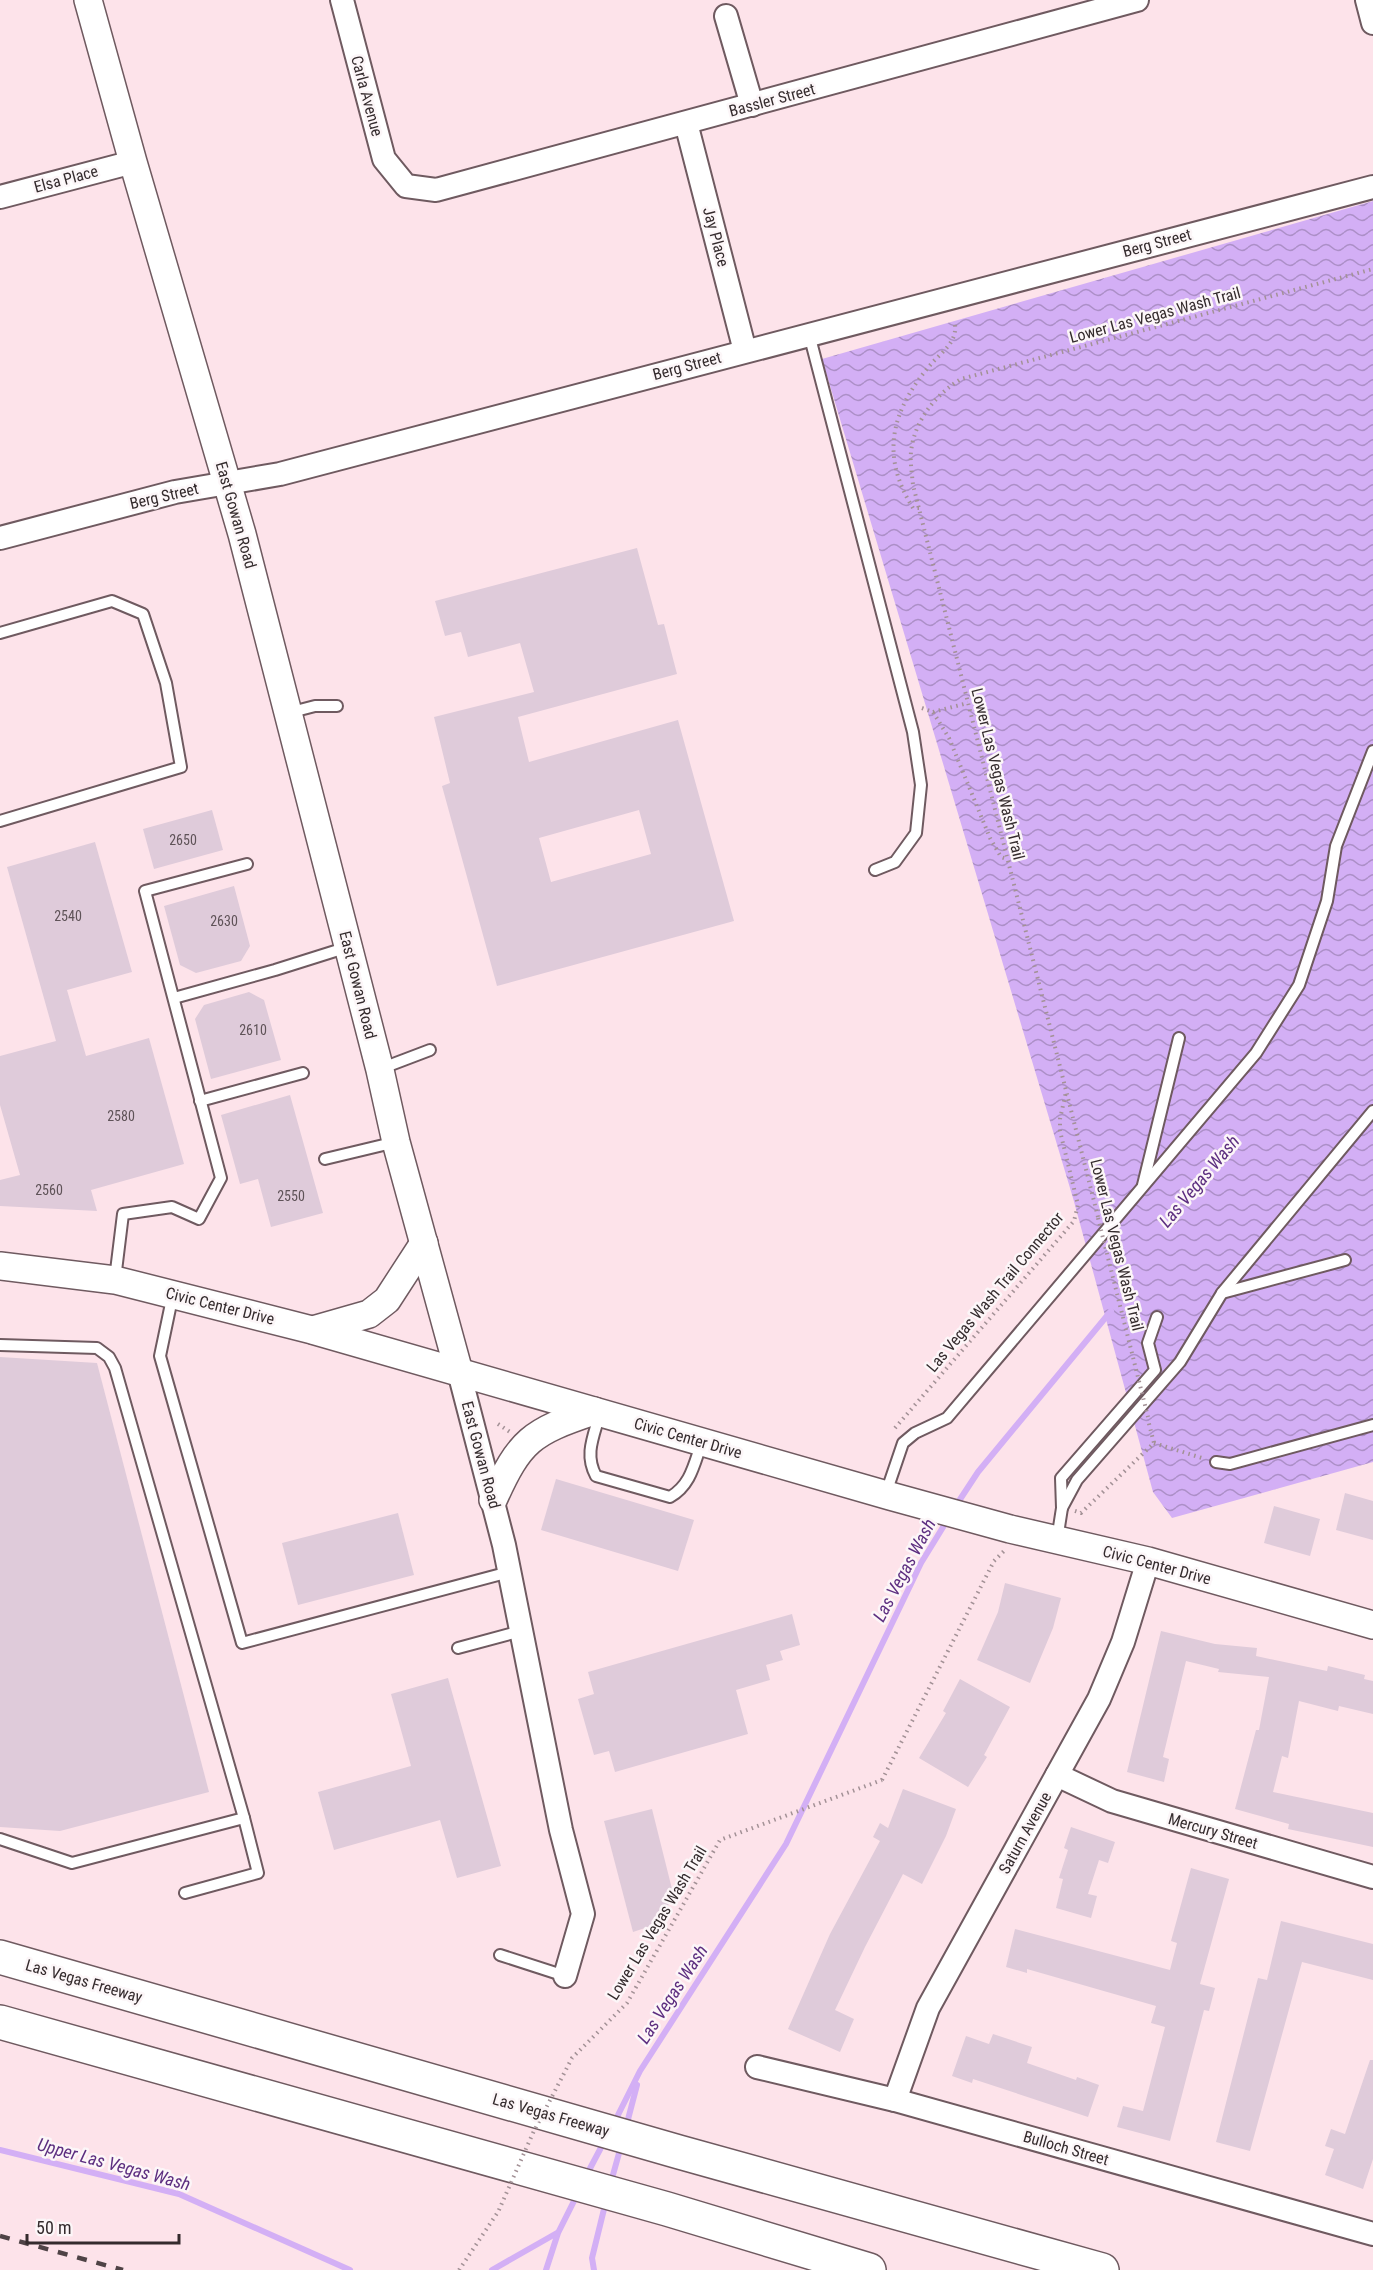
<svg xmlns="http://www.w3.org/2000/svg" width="1373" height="2270" font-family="'Roboto Condensed',sans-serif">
  <defs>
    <pattern id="water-waves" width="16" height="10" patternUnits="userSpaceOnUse" patternTransform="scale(1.5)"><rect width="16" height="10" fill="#d3aff5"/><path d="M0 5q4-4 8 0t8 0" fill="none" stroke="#ac8fc7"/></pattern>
  </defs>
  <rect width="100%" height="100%" fill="#fde3ea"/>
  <path fill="url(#water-waves)" d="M1373,201V1462L1172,1518L1153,1492L1073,1198L822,359Z"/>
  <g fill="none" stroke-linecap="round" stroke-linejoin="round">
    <g stroke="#d3aff5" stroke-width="6">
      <path d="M955,1507L978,1472L1111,1311"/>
      <path d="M614,2123L640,2071L786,1844L921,1563L948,1519"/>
      <path d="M626,2127L637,2085"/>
      <path d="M0,2150L179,2194L350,2270"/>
      <path d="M586,2176L605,2140"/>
      <path d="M611,2182L621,2146"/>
      <path d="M492,2270L557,2233"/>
      <path d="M546,2270L558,2233L578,2193"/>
      <path d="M594,2270L592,2258L606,2201"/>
    </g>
  </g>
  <g fill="#dfcbda" fill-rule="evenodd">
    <path d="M637,548L658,625L664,624L677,674L518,717L529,762L678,720L734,921L497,986L442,786L450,783L434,717L534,692L520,643L468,657L461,632L445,636L435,601ZM639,810L651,854L551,882L539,838Z"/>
    <path d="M212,810L223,850L154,869L143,829Z"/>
    <path d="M95,842L132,972L67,990L86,1056L149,1038L184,1164L91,1190L97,1211L0,1206V1180L20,1175L0,1105V1056L56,1041L7,867Z"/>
    <path d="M234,886L250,946L241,961L196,973L180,965L164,906Z"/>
    <path d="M249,992L264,1000L281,1060L211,1079L195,1019L204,1005Z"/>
    <path d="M290,1095L323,1213L271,1227L258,1179L240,1184L221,1115Z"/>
    <path d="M0,1357L97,1363L209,1792L60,1831L0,1827Z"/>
    <path d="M556,1479L694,1520L678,1571L541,1530Z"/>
    <path d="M1345,1493L1373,1501V1540L1336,1530Z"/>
    <path d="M1274,1506L1320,1519L1310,1556L1264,1543Z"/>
    <path d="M398,1513L414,1575L298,1605L282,1543Z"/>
    <path d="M1005,1583L1061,1598L1053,1628L1030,1683L977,1660L998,1612Z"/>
    <path d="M792,1614L800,1645L780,1651L783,1660L766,1665L770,1680L736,1690L748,1734L615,1772L609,1751L594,1755L578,1699L594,1694L588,1672Z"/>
    <path d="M1161,1631L1215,1644L1257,1648L1256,1656L1327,1671L1328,1666L1365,1675L1364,1679L1373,1681V1714L1339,1706L1338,1711L1299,1701L1288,1758L1282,1756L1273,1792L1373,1813V1847L1288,1829L1289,1824L1235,1809L1256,1730H1259L1269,1677L1218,1672L1219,1669L1186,1661L1163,1757L1169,1759L1164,1782L1127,1772Z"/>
    <path d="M448,1678L501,1866L457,1878L440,1820L334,1850L318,1792L411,1766L391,1694Z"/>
    <path d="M960,1679L1010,1707L984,1755L987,1757L968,1787L919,1758L946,1713L943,1711Z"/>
    <path d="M903,1789L956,1809L946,1836L922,1884L903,1874L865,1947L835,2010L854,2019L840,2052L788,2029L830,1934L880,1841L873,1837L880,1823L888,1828Z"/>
    <path d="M652,1809L674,1897L654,1925L633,1932L604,1821Z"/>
    <path d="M1071,1827L1115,1842L1108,1863L1099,1860L1088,1894L1097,1896L1091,1918L1056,1908L1063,1879L1059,1878L1068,1850L1064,1848Z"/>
    <path d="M1191,1868L1229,1879L1200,1984L1215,1988L1209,2011L1204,2010L1170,2141L1117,2127L1123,2106L1143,2111L1165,2027L1151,2023L1156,2006L1027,1969V1973L1006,1967L1015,1929L1170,1970L1177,1943L1171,1941Z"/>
    <path d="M1281,1921L1373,1944V1980L1302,1962L1250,2151L1216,2142L1258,1978L1267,1980Z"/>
    <path d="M993,2034L1032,2047L1027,2063L1076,2080L1077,2077L1099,2085L1088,2117L973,2079L972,2083L952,2076L966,2036L989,2044Z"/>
    <path d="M1370,2060H1373V2159L1363,2189L1325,2175L1334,2149L1325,2146L1331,2129L1345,2134Z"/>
  </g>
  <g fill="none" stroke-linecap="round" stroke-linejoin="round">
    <g stroke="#6f5a60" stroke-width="14">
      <g id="service">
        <path d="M809,334L913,732L921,785L916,833L895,862L875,870"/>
        <path d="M0,633L112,601L143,614L166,683L181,767L0,821"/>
        <path d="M288,713L315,706H337"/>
        <path d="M174,998L275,970L348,947"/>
        <path d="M380,1069L430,1050"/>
        <path d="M200,1101L303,1073"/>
        <path d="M325,1159L396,1142"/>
        <path d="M1143,1185L1179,1038"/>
        <path d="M115,1279L123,1214L172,1207L199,1219L221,1178L145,891L247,864"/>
        <path d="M1222,1293L1345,1260"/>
        <path d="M173,1294L160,1356L242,1643L509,1572"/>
        <path d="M0,1345L97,1348L109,1357L115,1368L244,1818L72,1863L0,1839"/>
        <path d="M600,1413C594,1436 584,1454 596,1476L670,1497C691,1485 694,1464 702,1442"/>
        <path d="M1216,1462L1230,1464L1373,1425"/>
        <path d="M886,1493L903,1443L915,1433L947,1418L1256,1053L1299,985L1327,901L1336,846L1373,751"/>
        <path d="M1062,1508L1077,1480L1180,1362L1222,1293L1373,1111"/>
        <path d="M1057,1540L1062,1508L1061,1478L1155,1370L1148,1343L1157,1317"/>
        <path d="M458,1648L521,1631"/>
        <path d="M185,1893L258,1873L244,1818"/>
        <path d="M500,1955L565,1976"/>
      </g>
    </g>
    <g stroke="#6f5a60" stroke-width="26">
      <g id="minor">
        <path d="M342,0L384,159L406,186L436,190L1137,0"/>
        <path d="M1367,0L1373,23"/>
        <path d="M726,16L752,105"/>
        <path d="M686,123L745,351"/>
        <path d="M0,197L133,162"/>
        <path d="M0,538L175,492L280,474L1373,187"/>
        <path d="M459,1372L504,1545L561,1830L583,1914L565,1976"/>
        <path d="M1057,1775L1112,1801L1373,1877"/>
        <path d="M757,2067L895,2100L1373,2234"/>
        <path d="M895,2100L928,2008L1099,1699L1123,1642L1148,1561"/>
      </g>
    </g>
    <g stroke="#6f5a60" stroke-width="30">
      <g id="tertiary">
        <path d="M88,0L133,162L242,534L380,1070L396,1142L459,1372"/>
        <path d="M0,1266L115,1280L312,1330L890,1496L1010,1529L1148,1561L1373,1625"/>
        <path d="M313,1330L369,1314L387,1300L424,1243"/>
        <path d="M493,1500C520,1440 531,1432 594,1411"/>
      </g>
    </g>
    <g stroke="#6f5a60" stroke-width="36">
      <g id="motorway">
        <path d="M0,1957L679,2152L1102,2270"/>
        <path d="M0,2022L667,2209L869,2270"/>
      </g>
    </g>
    <g stroke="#a39196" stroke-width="4" stroke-dasharray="1.5 4.5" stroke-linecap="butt">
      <path d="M919,508H913C879,454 892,409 932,363C942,352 957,342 955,325"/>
      <path d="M922,708L933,712L949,738L990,838L1001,857L1007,859"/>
      <path d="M933,712L968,703"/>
      <path d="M1098,1217L913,485C912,474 910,462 911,452C914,421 936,394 961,379L1373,269"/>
      <path d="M498,1424L510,1432"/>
      <path d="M895,1428L1074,1221L1078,1205L1060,1131V1119L1066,1092"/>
      <path d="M1154,1443L1202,1458"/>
      <path d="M1075,1511L1081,1513L1154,1443L1148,1420"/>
      <path d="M882,1780L994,1561L1004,1551"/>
    </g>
    <use href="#service" stroke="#fff" stroke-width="10"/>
    <use href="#minor" stroke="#fff" stroke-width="22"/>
    <use href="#tertiary" stroke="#fff" stroke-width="27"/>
    <use href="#motorway" stroke="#fff" stroke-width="33"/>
    <path stroke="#4f4346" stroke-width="4.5" stroke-dasharray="10 10" stroke-linecap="butt" d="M0,2236L123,2270"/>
    <g stroke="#a39196" stroke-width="4" stroke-dasharray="1.5 4.5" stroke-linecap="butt">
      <path d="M1098,1218L1148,1417"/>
      <path d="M459,2270L498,2212L533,2133L572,2058L627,2003L720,1840L882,1780"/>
    </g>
  </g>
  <g text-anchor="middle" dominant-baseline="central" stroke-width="5" stroke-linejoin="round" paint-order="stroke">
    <g font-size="14" fill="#5f5358">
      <text x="183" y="840">2650</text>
      <text x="68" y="916">2540</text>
      <text x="224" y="921">2630</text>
      <text x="253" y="1030">2610</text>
      <text x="121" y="1116">2580</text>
      <text x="49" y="1190">2560</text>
      <text x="291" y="1196">2550</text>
    </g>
    <g font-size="16" fill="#342b2d" stroke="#fcf6f8">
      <text transform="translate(367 96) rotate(75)">Carla Avenue</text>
      <text transform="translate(772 100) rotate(-15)">Bassler Street</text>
      <text transform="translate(66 179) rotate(-15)">Elsa Place</text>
      <text transform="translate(716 237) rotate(75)">Jay Place</text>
      <text transform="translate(1157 243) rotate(-15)">Berg Street</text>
      <text transform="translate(1155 315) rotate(-15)">Lower Las Vegas Wash Trail</text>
      <text transform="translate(687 366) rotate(-15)">Berg Street</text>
      <text transform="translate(164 496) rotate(-13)">Berg Street</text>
      <text transform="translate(236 515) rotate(74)">East Gowan Road</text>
      <text transform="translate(998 774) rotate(76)">Lower Las Vegas Wash Trail</text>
      <text transform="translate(358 985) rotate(76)">East Gowan Road</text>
      <text transform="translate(1117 1245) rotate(76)">Lower Las Vegas Wash Trail</text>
      <text transform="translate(995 1292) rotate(-50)">Las Vegas Wash Trail Connector</text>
      <text transform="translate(220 1306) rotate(14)">Civic Center Drive</text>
      <text transform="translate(688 1438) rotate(16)">Civic Center Drive</text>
      <text transform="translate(481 1455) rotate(75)">East Gowan Road</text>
      <text transform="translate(1157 1565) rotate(15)">Civic Center Drive</text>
      <text transform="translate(1213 1831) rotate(16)">Mercury Street</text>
      <text transform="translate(1025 1833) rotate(-61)">Saturn Avenue</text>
      <text transform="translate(657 1923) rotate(-59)">Lower Las Vegas Wash Trail</text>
      <text transform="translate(84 1981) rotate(16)">Las Vegas Freeway</text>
      <text transform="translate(551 2115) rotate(16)">Las Vegas Freeway</text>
      <text transform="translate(1066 2148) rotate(16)">Bulloch Street</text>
    </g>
    <g font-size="18" font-style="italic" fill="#5d2f80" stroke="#fcf6f8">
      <text transform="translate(1199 1181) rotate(-50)">Las Vegas Wash</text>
      <text transform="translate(904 1570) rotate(-62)">Las Vegas Wash</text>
      <text transform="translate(672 1994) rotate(-57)">Las Vegas Wash</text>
      <text transform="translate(114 2164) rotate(15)">Upper Las Vegas Wash</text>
    </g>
  </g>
  <path d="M27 2234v9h152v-9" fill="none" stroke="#342b2d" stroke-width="3"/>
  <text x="36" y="2234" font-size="18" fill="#342b2d" stroke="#fcf6f8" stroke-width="4.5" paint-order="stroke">50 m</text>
</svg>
